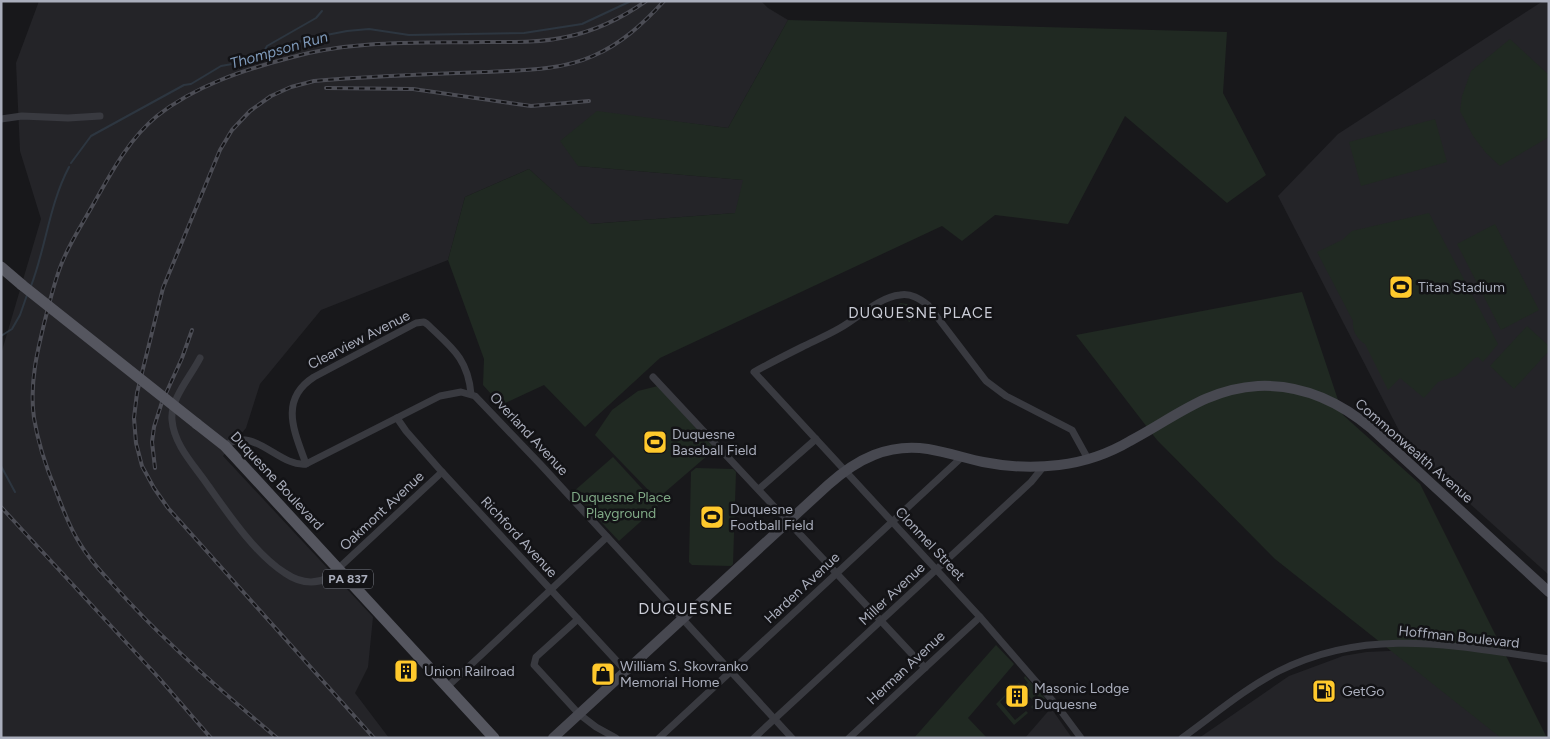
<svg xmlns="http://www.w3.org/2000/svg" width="1550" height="739" font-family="Figtree,sans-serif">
  <rect width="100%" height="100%" fill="#18181b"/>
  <g fill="#242428">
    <path d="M39,1H761L768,8L788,20L728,128L597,112L578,166L744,180L736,213L589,224L529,169L465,197L448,260L321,310L260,384L246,428L223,456L373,617L368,667L355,693L389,738H1V354L41,219L20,151L16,63Z"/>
    <path d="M1543,1H1549V575L1408,448L1278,196L1338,134Z"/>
    <path d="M1410,650L1505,738H1199L1289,676L1343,656L1367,652Z"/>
    <path d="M1051,708L1072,738H1025Z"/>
  </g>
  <g fill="#202922">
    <path d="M788,20L1227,32L1223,93L1266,175L1227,203L1125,116L1068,224L995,215L962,241L942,226L660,358L585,427L544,385L501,405L483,385L484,359L448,260L465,197L529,169L590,224L735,213L743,180L578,166L560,141L597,111L728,128Z"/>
    <path d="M1510,39L1549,75V137L1500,166L1486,153L1473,136L1460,111L1462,96L1471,71Z"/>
    <path d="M1435,119L1447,162L1361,186L1349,142Z"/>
    <path d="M1429,213L1498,344L1483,362L1478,357L1475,358L1456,376L1438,382L1424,398L1400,378L1388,390L1365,344C1357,339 1352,331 1353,321L1317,252L1342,240L1352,231Z"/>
    <path d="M1495,224L1539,310L1501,330L1457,244Z"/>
    <path d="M1302,292L1343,415L1420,484L1547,738H1501L1275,559L1157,440L1076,335Z"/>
    <path d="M900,303L907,304L910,308L902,315L896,307Z"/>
    <path d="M912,308L918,315L909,322L904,315Z"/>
    <path d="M1527,326L1549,346V351L1514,389L1490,366Z"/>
    <path d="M658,386L715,449L657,499L595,435L612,410L638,391Z"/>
    <path d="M613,457L658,506L619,541L573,492Z"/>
    <path d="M696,468L733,469L736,472L733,564L731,566L692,565L689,562L691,472Z"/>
    <path d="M996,645L1014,664L968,718L987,738H914Z"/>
    <path d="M1025,676L1045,698L1042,702L1037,695L1032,698L1037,705L1033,709L1031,707L1035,703L1019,685L1017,687L1016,685L1019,683L1023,687L1028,683L1024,678Z"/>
    <path d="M1011,689L1012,690L1000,702L1015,720L1026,711L1028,713L1014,725L996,704Z"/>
  </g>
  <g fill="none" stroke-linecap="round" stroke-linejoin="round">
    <g stroke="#2d3640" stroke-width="2">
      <path d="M261,57L267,46L316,18L322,11"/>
      <path d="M71,163L91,136L184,85L191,84L221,66L260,59L306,39L347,31L369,29L409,35L524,33L582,24L631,1"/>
      <path d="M31,286C46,247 49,205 69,167"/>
      <path d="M1,336L12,329L20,315L27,295"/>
      <path d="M1,466L15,492"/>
    </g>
    <g stroke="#393a40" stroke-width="7">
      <path d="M1,119L22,116L68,118L100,116"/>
      <path d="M200,358C191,376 170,399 172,420C174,445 194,465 207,484C227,512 255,554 285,573C298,582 313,585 328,578L442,472"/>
      <path d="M653,377L925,668"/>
      <path d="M397,418L406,431L442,472L625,670"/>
      <path d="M225,446C253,424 278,467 306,464L440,396L461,392L475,396L541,465L792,738"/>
      <path d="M306,464C295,433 278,400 314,377L416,323L424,322L427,324C451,347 468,358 471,394"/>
      <path d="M759,489L816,439"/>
      <path d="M578,619L536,657L534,665L579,714L596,727L616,738"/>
      <path d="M447,687L607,537"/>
      <path d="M659,738L962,457"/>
      <path d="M754,738L1031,482L1044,466"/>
      <path d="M849,738L980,617"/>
      <path d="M1081,738L1058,707L980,617L754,372C770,363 786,355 802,347C814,341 828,335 840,328C858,318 879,297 900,295C911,293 920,299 928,305L986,381L1006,396L1072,430L1088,459"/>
      <path d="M1182,738C1214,715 1244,689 1279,671C1368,626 1456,646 1549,659"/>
    </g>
    <path stroke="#474850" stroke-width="10" d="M553,738L828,485C857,459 888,443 928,449C946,452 965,458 983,462C1008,467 1034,468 1059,465C1084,462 1108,454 1130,441C1174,418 1206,389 1258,386C1302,384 1339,401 1372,429L1549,592"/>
    <g stroke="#55565f" stroke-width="11">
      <path d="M1,267L22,285"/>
      <path d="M197,424L225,446L494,738"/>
    </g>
    <g stroke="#4c4d55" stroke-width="4">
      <g id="rail">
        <path d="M326,88L413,89L531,106L589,101"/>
        <path d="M155,468L152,442L154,427L162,402L182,358L192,330"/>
        <path d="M1,507L159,678L211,738"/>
        <path d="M277,738C225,694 174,650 128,601C110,581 89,561 76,537C68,523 62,507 56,491C46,467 38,443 34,418C29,382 38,348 47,312C52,294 56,275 64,258C72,239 84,221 94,203C112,171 129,139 157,116C195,86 243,70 289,58C352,40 419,43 484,42C511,42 539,43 566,37C595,31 622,18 646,1"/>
        <path d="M374,738L168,508L154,488L142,466L136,443L134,418L137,393L163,288L220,150L232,130L250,111L271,96L291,87L314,81C371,76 428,74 485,72C521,70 559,71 593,56C621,44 643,24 664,1"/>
      </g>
    </g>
    <use href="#rail" stroke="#131316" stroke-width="2" stroke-dasharray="5.5" stroke-linecap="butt"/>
    <path stroke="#55565f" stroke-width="11" d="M22,285L197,424"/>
  </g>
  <defs>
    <g id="stadium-square" transform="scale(1.25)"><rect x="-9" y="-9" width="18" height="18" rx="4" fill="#ffc92c" stroke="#131316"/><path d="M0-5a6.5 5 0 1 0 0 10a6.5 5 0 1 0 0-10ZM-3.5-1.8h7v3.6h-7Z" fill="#111"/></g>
    <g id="building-square" transform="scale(1.25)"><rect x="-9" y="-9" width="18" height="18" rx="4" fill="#ffc92c" stroke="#131316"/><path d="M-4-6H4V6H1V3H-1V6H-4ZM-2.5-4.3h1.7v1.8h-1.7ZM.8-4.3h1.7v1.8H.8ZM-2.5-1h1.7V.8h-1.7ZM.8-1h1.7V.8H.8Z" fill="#111"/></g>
    <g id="shop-square" transform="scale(1.25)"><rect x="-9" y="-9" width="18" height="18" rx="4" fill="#ffc92c" stroke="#131316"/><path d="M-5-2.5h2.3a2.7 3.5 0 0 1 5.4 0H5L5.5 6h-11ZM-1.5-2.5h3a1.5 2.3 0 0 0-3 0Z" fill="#111"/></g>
    <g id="fuel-square" transform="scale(1.25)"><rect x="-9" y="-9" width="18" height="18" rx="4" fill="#ffc92c" stroke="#131316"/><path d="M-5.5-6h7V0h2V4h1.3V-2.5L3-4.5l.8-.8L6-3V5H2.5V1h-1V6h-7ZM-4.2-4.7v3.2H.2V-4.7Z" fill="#111"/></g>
  </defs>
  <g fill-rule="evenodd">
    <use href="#stadium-square" x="1401" y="287"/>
    <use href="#stadium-square" x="655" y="442"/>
    <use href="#stadium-square" x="712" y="517"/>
    <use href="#building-square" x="406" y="671"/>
    <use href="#shop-square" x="603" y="674"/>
    <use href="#fuel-square" x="1324" y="691"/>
    <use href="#building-square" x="1017" y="696"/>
  </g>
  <g text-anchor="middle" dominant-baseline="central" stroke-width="5" stroke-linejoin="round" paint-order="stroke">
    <rect fill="#131316" stroke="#7d808a" stroke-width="1" x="323" y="569.5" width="50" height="19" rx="4"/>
    <g font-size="12" font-weight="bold" fill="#aaaebc">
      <text x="348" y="579">PA 837</text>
    </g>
    <g font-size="14" fill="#aaaebc" stroke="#131316" text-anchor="start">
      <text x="1418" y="287">Titan Stadium</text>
      <text x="672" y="434">Duquesne<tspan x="672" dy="16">Baseball Field</tspan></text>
      <text x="730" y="509">Duquesne<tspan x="730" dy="16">Football Field</tspan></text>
      <text x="620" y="666">William S. Skovranko<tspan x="620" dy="16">Memorial Home</tspan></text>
      <text x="424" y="671">Union Railroad</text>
      <text x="1034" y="688">Masonic Lodge<tspan x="1034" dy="16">Duquesne</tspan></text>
      <text x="1342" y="691">GetGo</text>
    </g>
    <g font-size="14" fill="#aaaebc" stroke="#131316">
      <text transform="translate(359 340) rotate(-27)">Clearview Avenue</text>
      <text transform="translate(529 434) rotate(47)">Overland Avenue</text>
      <text transform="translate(1414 451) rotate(41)">Commonwealth Avenue</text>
      <text transform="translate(277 481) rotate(47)">Duquesne Boulevard</text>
      <text transform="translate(382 511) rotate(-43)">Oakmont Avenue</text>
      <text transform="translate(519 537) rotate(47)">Richford Avenue</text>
      <text transform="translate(930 544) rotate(47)">Clonmel Street</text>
      <text transform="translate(802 588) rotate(-43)">Harden Avenue</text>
      <text transform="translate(892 594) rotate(-43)">Miller Avenue</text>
      <text transform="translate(1459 637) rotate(6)">Hoffman Boulevard</text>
      <text transform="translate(906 668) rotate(-43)">Herman Avenue</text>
    </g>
    <g font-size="14" fill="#7fa885" stroke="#131316">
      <text x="621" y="497">Duquesne Place<tspan x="621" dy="16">Playground</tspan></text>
    </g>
    <g font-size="15" font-style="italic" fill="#7e99b9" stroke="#131316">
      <text transform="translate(279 50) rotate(-16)">Thompson Run</text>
    </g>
    <g font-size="15" letter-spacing="1" fill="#cbcdd7" stroke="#131316">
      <text x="921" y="313">DUQUESNE PLACE</text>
    </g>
    <g font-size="16" letter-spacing="1" fill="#cbcdd7" stroke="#131316">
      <text x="686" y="608">DUQUESNE</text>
    </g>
  </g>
  <rect width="1550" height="739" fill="none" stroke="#aaaebc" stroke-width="5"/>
</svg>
